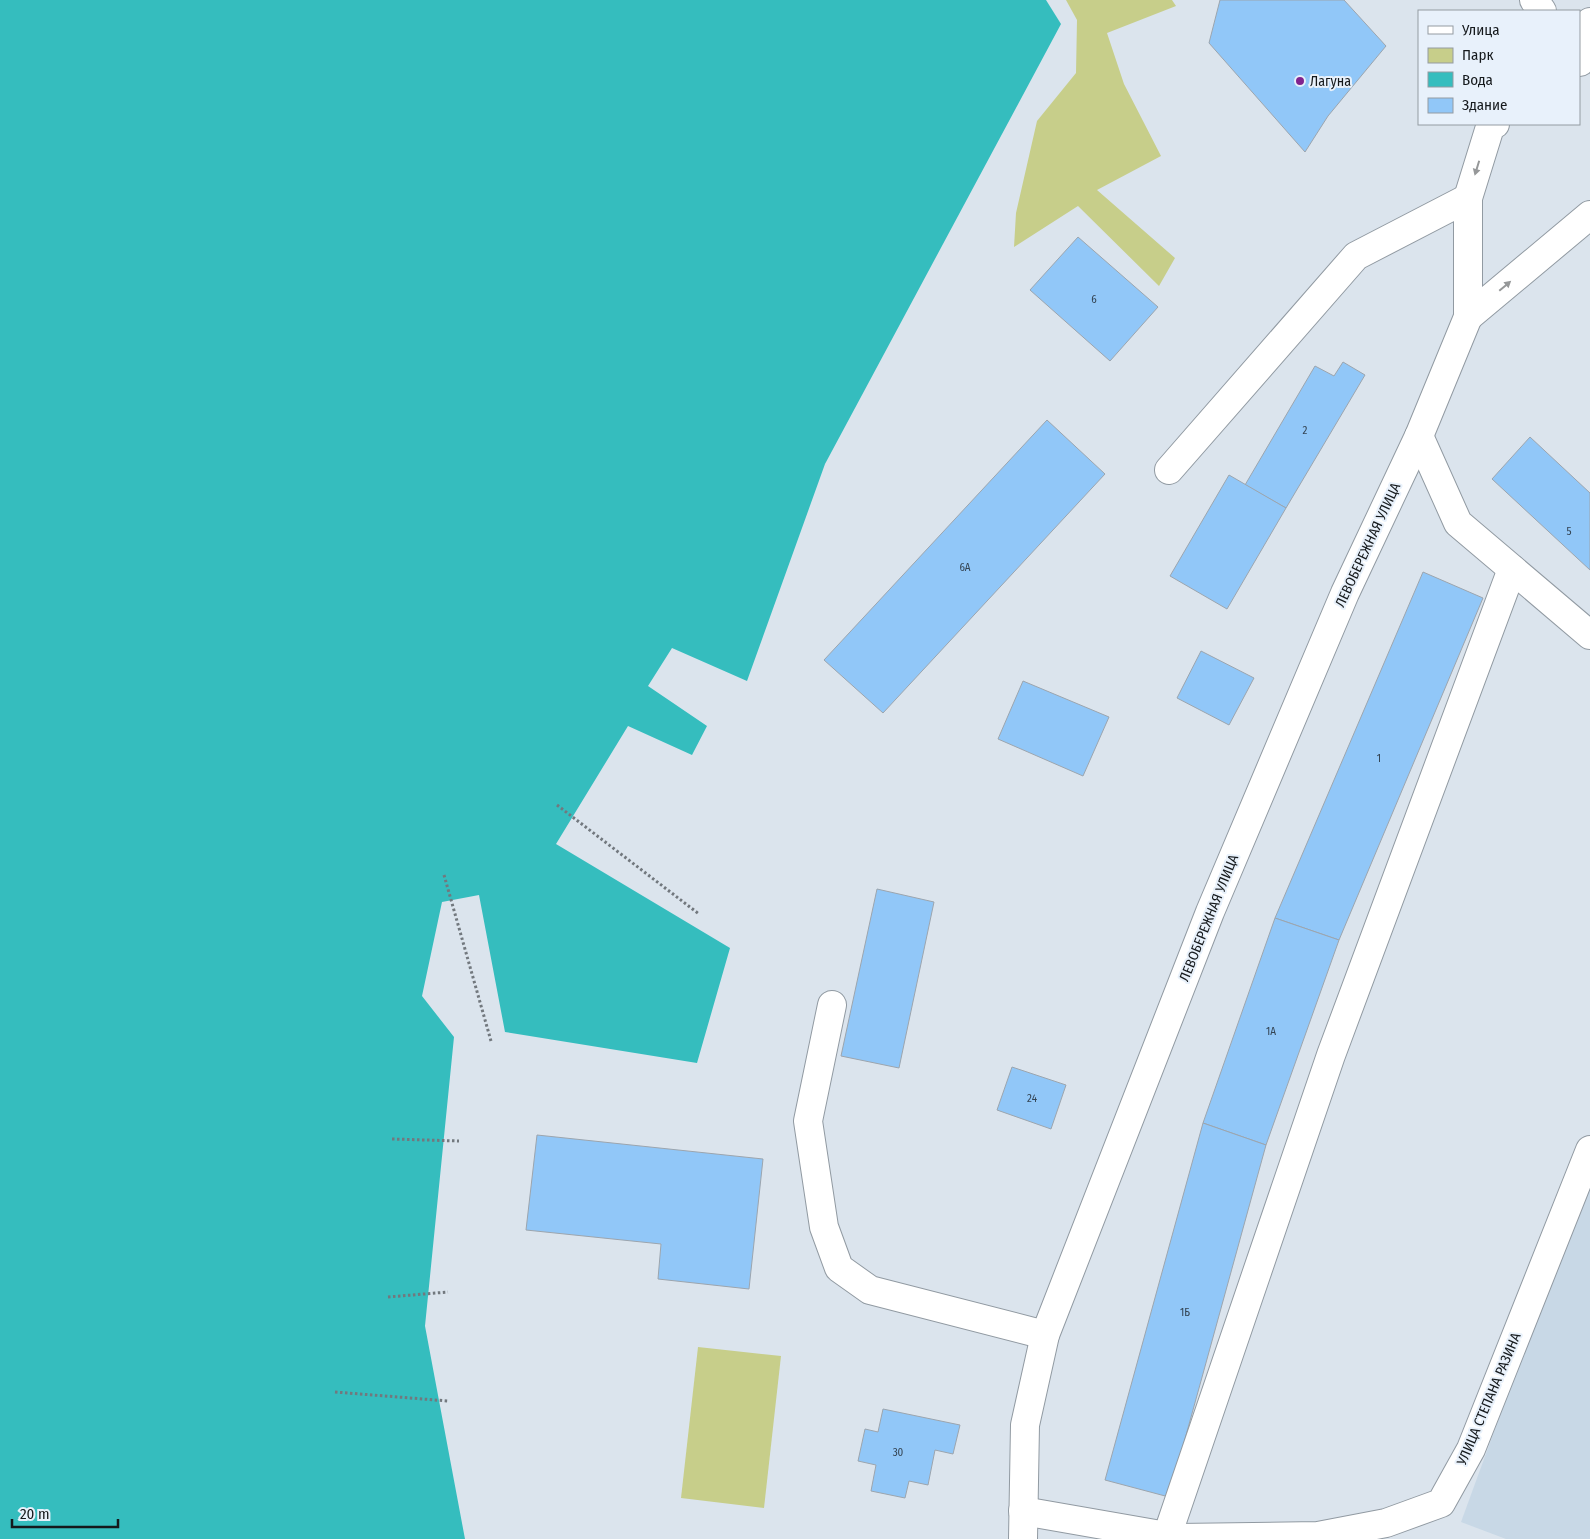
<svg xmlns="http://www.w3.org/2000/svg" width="1590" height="1539" font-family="'Fira Sans Condensed',sans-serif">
  <rect width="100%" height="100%" fill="#dbe4ed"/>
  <path fill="#c8d8e6" d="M1590,1188V1539H1506L1461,1522L1514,1377Z"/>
  <g fill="#c7ce8a">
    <path d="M1066,0H1172L1176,6L1107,33L1124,84L1161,156L1097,190L1175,258L1159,286L1078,206L1014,247L1016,213L1037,121L1076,73L1077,20Z"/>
    <path d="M698,1347L781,1356L764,1508L681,1498Z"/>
  </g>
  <path fill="#35bdbe" d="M0,0H1046L1061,24L825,464L747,681L672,648L648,686L707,726L692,755L628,726L556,844L730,948L697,1063L505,1032L479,895L442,902L422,996L454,1037L425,1326L465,1539H0Z"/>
  <g fill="#91c7f8" stroke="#9ca5ae">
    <path d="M1220,0H1344L1386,46L1328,116L1305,152L1209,43Z"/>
    <path d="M1078,237L1158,307L1110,361L1030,290Z"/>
    <path d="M1343,362L1365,375L1286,508L1245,485L1315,366L1334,376Z"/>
    <path d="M1047,420L1105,474L883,713L824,660Z"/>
    <path d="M1530,437L1590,493V570L1492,479Z"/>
    <path d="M1229,475L1286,508L1227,609L1170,576Z"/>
    <path d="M1423,572L1483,598L1339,940L1275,918Z"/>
    <path d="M1201,651L1254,678L1229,725L1177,698Z"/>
    <path d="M1023,681L1109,717L1083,776L998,739Z"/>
    <path d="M877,889L934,902L899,1068L841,1056Z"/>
    <path d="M1275,918L1339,940L1266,1145L1203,1123Z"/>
    <path d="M1012,1067L1066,1085L1051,1129L997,1110Z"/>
    <path d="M1203,1123L1266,1145L1169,1497L1105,1480Z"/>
    <path d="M537,1135L763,1159L749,1289L658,1279L661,1244L526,1230Z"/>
    <path d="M883,1409L960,1425L953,1454L935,1450L928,1485L909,1481L905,1498L871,1491L876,1465L858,1461L865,1429L878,1432Z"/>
  </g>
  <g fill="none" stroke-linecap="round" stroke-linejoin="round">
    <g stroke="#919aa2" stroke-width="30">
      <g id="minor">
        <path d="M1468,317L1590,215"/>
        <path d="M1419,436L1458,523L1590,635"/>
        <path d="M1169,470L1356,256L1468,198"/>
        <path d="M832,1005L808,1121L824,1227L839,1268L870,1290L1045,1335"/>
        <path d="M1023,1511L1178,1538L1318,1536L1386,1523L1441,1503L1471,1449L1590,1150"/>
        <path d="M1023,1539L1025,1425L1045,1335L1210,912L1345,593L1419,436L1468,317V198L1490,127L1495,124"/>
        <path d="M1166,1539L1331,1055L1512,569"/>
      </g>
    </g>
    <g stroke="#919aa2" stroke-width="30">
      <g id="major">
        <path d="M1534,0L1542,11"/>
        <path d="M1580,62L1584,35L1590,22"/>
      </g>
    </g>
    <g stroke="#72787e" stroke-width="3" stroke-dasharray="2.5 2.5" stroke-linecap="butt">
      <path d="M557,805L699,914"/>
      <path d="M444,875L491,1041"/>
      <path d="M392,1139L459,1141"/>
      <path d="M388,1297L448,1292"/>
      <path d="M335,1392L448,1401"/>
    </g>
    <use href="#minor" stroke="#fff" stroke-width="28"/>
    <use href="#major" stroke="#fff" stroke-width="28"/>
  </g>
  <defs><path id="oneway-solid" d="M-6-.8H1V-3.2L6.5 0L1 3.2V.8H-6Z" transform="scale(1.25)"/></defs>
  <g fill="#969899">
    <use href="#oneway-solid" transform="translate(1477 168) rotate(107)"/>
    <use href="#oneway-solid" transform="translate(1505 286) rotate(-40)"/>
  </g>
  <circle fill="#81238f" stroke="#e8f1fb" stroke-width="2" cx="1300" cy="81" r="5"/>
  <g text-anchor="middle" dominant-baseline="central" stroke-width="4" stroke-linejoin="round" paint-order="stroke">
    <g font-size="11" fill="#344453">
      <text x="1094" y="299">6</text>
      <text x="1305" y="430">2</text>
      <text x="1569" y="531">5</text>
      <text x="965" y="567">6А</text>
      <text x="1379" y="758">1</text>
      <text x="1271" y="1031">1А</text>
      <text x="1032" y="1098">24</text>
      <text x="1185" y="1312">1Б</text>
      <text x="898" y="1452">30</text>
    </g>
    <g font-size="14" fill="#15191c" stroke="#e8f1fb" text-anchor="start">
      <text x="1310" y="81">Лагуна</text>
    </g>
    <g font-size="14" fill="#15191c" stroke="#e8f1fb">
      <text transform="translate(1368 545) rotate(-65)">ЛЕВОБЕРЕЖНАЯ УЛИЦА</text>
      <text transform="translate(1209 918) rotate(-68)">ЛЕВОБЕРЕЖНАЯ УЛИЦА</text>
      <text transform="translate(1489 1399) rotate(-67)">УЛИЦА СТЕПАНА РАЗИНА</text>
    </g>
  </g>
  <rect x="1418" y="10" width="162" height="115" fill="#e8f1fb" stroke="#949ba2"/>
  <rect x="1428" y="26" width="25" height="8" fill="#ffffff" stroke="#949ba2"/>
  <text x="1462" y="35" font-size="15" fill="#15191c">Улица</text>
  <rect x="1428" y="48" width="25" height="15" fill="#c7ce8a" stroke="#949ba2"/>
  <text x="1462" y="60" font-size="15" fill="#15191c">Парк</text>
  <rect x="1428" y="72" width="25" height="15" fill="#35bdbe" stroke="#949ba2"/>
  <text x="1462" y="85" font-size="15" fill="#15191c">Вода</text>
  <rect x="1428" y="98" width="25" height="15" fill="#91c7f8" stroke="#949ba2"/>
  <text x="1462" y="110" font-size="15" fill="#15191c">Здание</text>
  <path d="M12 1519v8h106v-8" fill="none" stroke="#15191c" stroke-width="2.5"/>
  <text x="20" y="1519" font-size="15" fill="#15191c" stroke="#e8f1fb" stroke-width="4" paint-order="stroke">20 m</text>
</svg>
